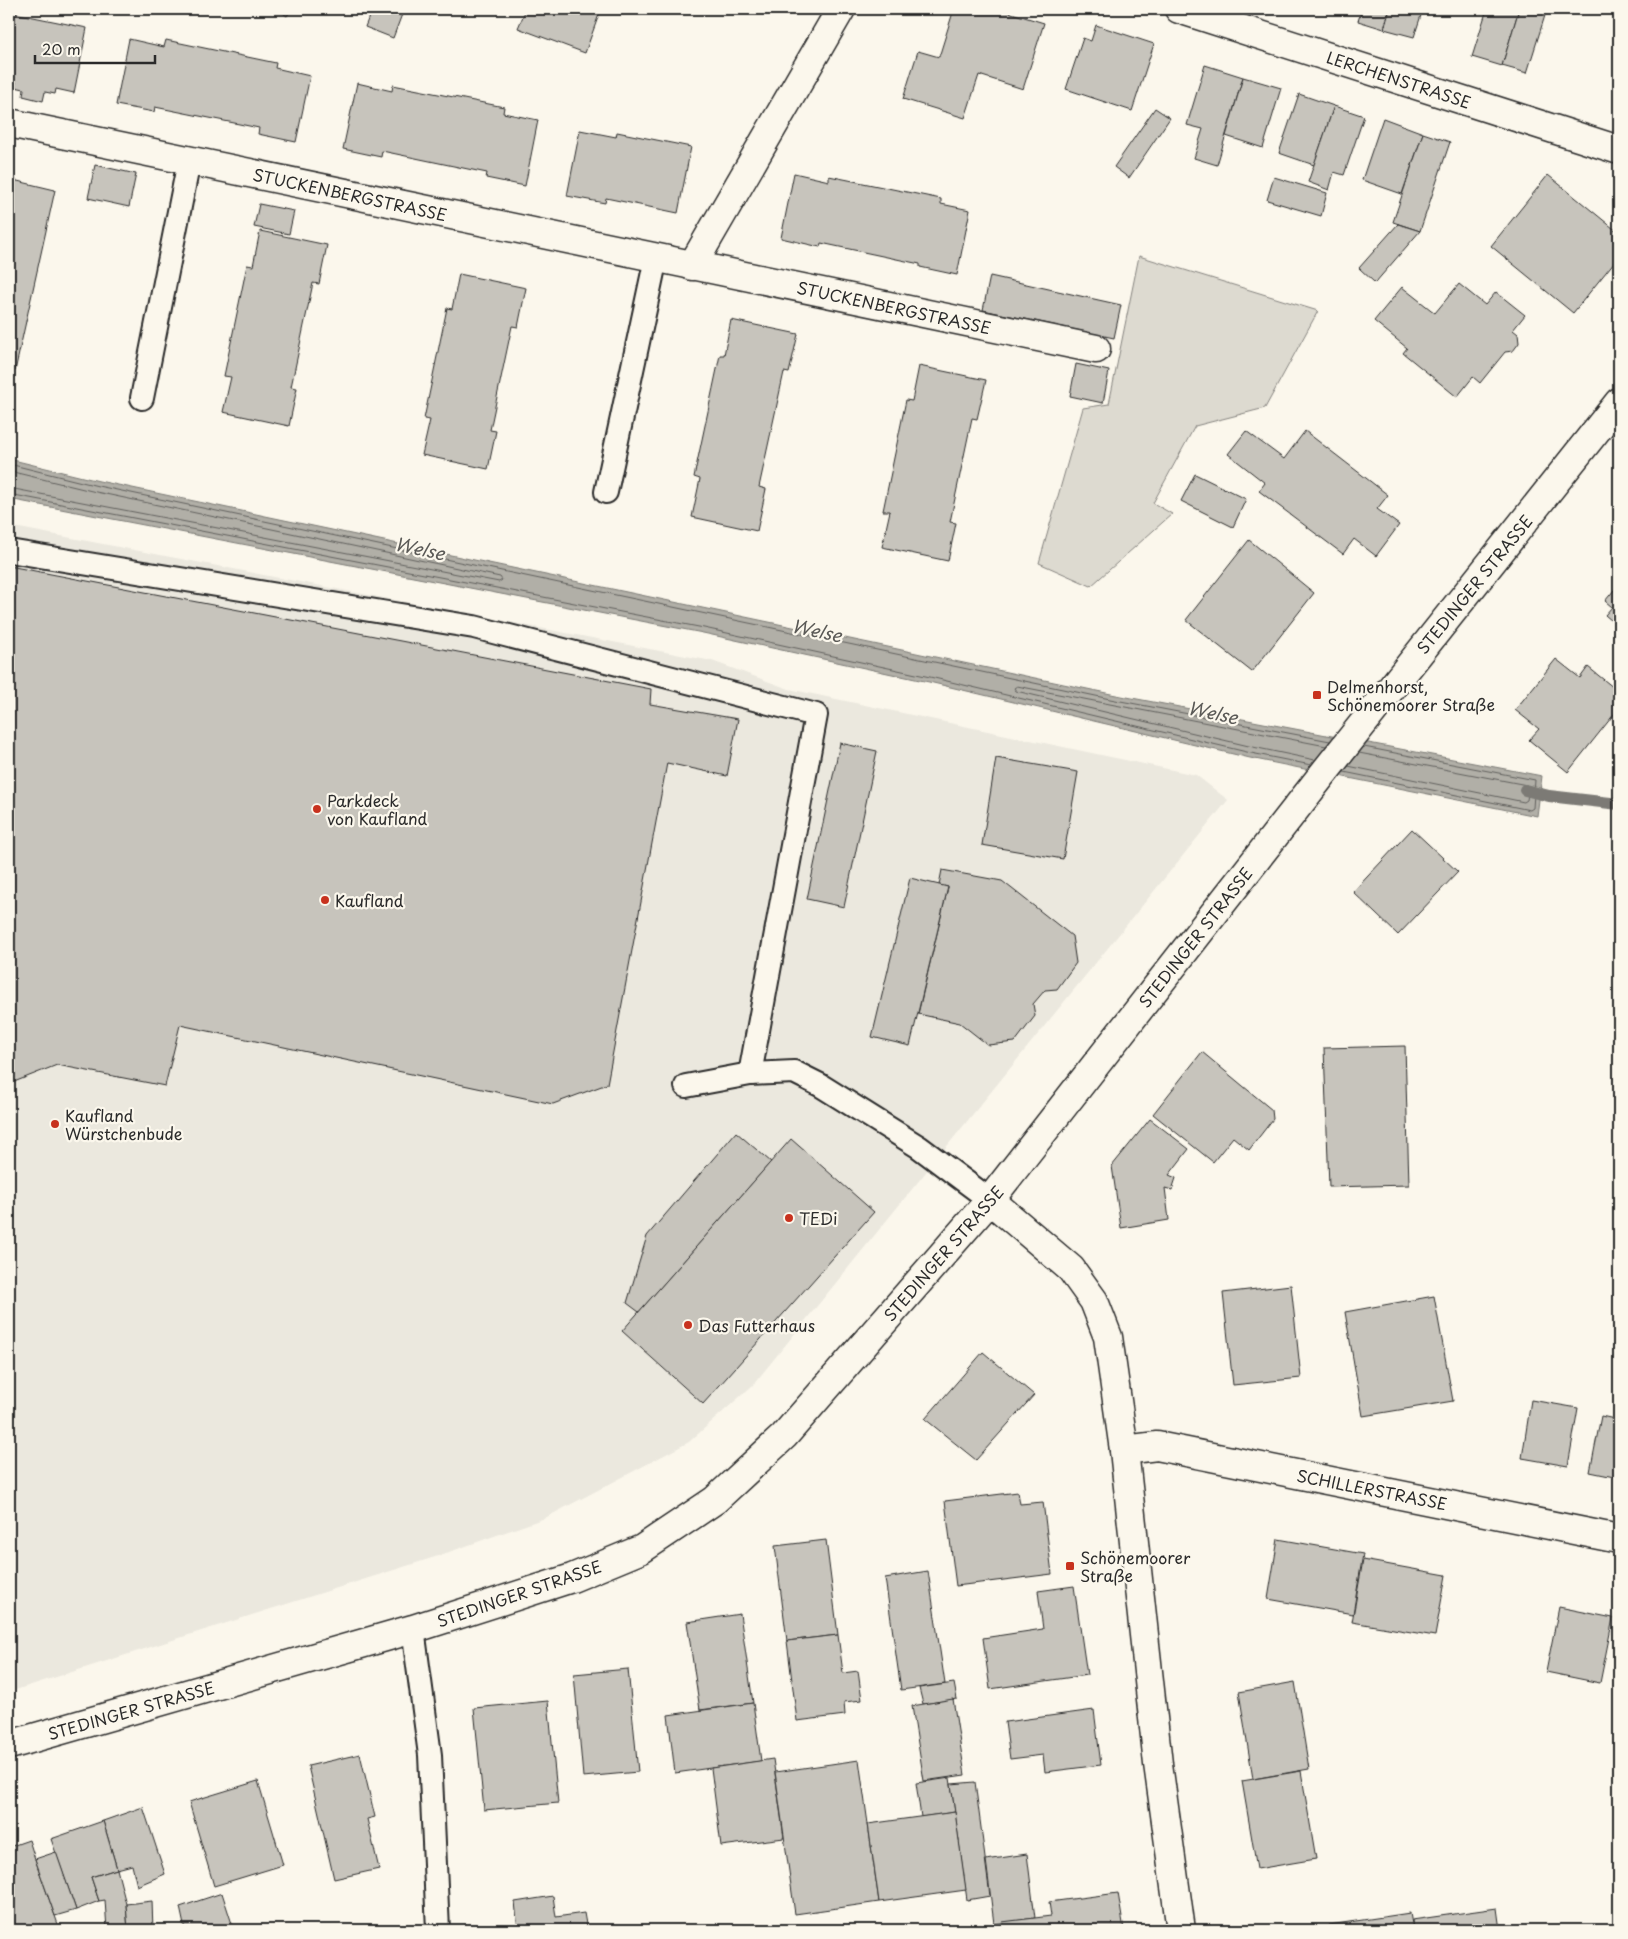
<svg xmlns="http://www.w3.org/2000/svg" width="1628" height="1939" font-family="'Playpen Sans',sans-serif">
  <rect width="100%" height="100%" fill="#fbf7ec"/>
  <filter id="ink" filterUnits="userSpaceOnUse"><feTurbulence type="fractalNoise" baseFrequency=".02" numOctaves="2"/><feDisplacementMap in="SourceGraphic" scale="10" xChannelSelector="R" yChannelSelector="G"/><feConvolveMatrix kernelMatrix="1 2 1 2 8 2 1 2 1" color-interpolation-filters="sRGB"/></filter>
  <g filter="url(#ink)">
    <path fill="#ebe8de" d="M9,526L712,661L789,689L1196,775L1228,800L753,1385L689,1442L545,1518L435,1557L9,1692Z"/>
    <path fill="#dddad0" stroke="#84827e" d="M1139,256L1318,311L1265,408L1195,426L1153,503L1172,514L1091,586L1039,563L1083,408L1109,404Z"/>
    <path fill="#b1afa7" stroke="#7b7a75" d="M9,459L99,481L1111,694L1542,776L1537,816L1250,758L929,682L703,633L9,499Z"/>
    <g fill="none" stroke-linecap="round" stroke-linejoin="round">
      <g stroke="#61605d" stroke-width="1">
        <path d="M9,464L98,486L1110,699L1330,741"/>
        <path d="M9,471L96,492L500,577L502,580L499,582L9,488"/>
        <path d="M9,494L704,628L930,677L1251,753L1311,765"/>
        <path d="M1315,760L1253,747L1016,691L1014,688L1017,686L1326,746"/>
        <path d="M1348,766L1524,802L1527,800L1529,787L1527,785L1359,753"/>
        <path d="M1344,772L1530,810L1533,808L1535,780L1364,747"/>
      </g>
      <path stroke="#7b7a75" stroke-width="12" d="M1525,790L1549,796L1619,804"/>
    </g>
    <g fill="#c7c4bc" stroke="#2b2b2b">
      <path d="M277,9H292L287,16Z"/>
      <path d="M372,9H404L393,38L365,27Z"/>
      <path d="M526,9H601L585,53L518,28Z"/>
      <path d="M954,9H998L1044,23L1023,89L979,75L965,118L903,99L918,51L939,57Z"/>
      <path d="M1362,9H1390L1384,29L1358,21Z"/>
      <path d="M1390,9H1423L1414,37L1384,29Z"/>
      <path d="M1487,9H1519L1502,66L1472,57Z"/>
      <path d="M1519,9H1547L1527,73L1502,66Z"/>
      <path d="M9,12L87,28L74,93L56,89L55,94L45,92L43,101L23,96L24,89L15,87L16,82L9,81Z"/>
      <path d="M1096,25L1154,44L1132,111L1066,89L1083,38L1091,41Z"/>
      <path d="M129,39L164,47L166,40L276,63L275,68L310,76L296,142L258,134L259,128L155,107L154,112L116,105Z"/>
      <path d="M1205,65L1243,77L1217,165L1194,158L1203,129L1187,125Z"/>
      <path d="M1243,77L1281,88L1263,148L1226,136Z"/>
      <path d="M357,83L392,91L393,85L504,107L503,113L538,120L525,186L486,178L487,173L382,151L381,157L343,149Z"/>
      <path d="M1299,94L1334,106L1314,165L1279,153Z"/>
      <path d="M1334,106L1364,116L1344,175L1334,172L1329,190L1308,182Z"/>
      <path d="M1155,108L1170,118L1129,178L1114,167Z"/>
      <path d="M1383,118L1423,133L1402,194L1362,180Z"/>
      <path d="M580,130L616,137L617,132L691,147L678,213L606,198L605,203L567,196Z"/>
      <path d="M1423,133L1450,142L1420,231L1393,222Z"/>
      <path d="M95,165L136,174L129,207L88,198Z"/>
      <path d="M794,173L829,181V176L941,199V204L970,210L957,275L920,267V264L821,243L820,247L781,238Z"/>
      <path d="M1548,175L1619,233V256L1573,313L1491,246Z"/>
      <path d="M1274,177L1327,193L1321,216L1267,200Z"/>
      <path d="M9,179L55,190L15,371L9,369Z"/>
      <path d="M259,204L294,211L289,234L254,227Z"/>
      <path d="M1398,224L1420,231L1375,283L1359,268Z"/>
      <path d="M260,231L327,245L319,284L313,283L291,387L297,388L289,426L223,412L231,377L224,376L247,265L253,266Z"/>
      <path d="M459,274L526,288L518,327L512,326L490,430L496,431L488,469L422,455L430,420L424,419L447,308L452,309Z"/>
      <path d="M990,276L1121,305L1114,338L983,310Z"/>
      <path d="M1459,284L1485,305L1496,292L1525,315L1513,330L1518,334L1519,343L1513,351L1505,352L1480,383L1473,377L1457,397L1403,353L1407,348L1374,321L1402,287L1435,313Z"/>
      <path d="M731,320L798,334L789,373L784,372L759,487L766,489L757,531L692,517L700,479L694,477L720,355H724Z"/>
      <path d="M1076,364L1109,371L1103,403L1070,396Z"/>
      <path d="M919,366L986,380L977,419L972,418L950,522L956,523L948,561L882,547L890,511H883L906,400L912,401Z"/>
      <path d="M1246,431L1284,459L1305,431L1388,495L1377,509L1399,525L1376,556L1354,539L1343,554L1259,491L1265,483L1228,454Z"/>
      <path d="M1195,474L1246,499L1233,527L1181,501Z"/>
      <path d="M1249,540L1314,593L1252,672L1186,620Z"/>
      <path d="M9,566L651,689L650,704L738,719L727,776L667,763L607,1084L553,1104L180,1025L165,1086L57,1065L9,1084Z"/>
      <path d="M1619,584V627L1605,615L1612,607L1605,601Z"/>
      <path d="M1556,659L1580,678L1588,667L1619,692V708L1568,772L1529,740L1539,729L1515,710Z"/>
      <path d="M840,743L877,751L844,907L807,899Z"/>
      <path d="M996,758L1078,772L1063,859L982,845Z"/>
      <path d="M1412,829L1458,872L1398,935L1353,892Z"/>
      <path d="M942,870L1002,881L1072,936L1076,963L1057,989L1045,990L1033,1004L1035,1016L1015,1042L988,1045L960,1023L918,1014L948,887L939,885Z"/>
      <path d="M910,878L948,887L910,1046L872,1037Z"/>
      <path d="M1405,1046L1409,1185L1329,1187L1324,1048Z"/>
      <path d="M1202,1052L1272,1110L1273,1119L1249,1150L1233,1137L1213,1162L1153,1114Z"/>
      <path d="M1150,1119L1189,1149L1169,1175L1176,1178L1172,1190L1165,1188L1169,1220L1121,1228L1112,1166Z"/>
      <path d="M736,1132L771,1162L639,1312L627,1303L647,1236Z"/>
      <path d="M791,1139L874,1212L703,1404L622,1331Z"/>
      <path d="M1291,1285L1301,1378L1233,1385L1223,1293Z"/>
      <path d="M1434,1296L1453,1401L1363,1416L1345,1312Z"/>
      <path d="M983,1352L1034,1395L976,1460L925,1419Z"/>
      <path d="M1531,1400L1578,1408L1568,1466L1522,1458Z"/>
      <path d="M1601,1416L1619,1420V1478L1590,1472Z"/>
      <path d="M1018,1492L1020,1504L1043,1502L1052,1574L956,1586L945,1501Z"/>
      <path d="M1278,1539L1363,1554L1353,1614L1268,1599Z"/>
      <path d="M826,1540L838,1635L787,1641L775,1546Z"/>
      <path d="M1363,1560L1446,1575L1435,1636L1352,1622Z"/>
      <path d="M928,1571L945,1684L901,1690L885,1578Z"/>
      <path d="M1074,1586L1087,1675L990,1689L983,1638L1043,1629L1038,1591Z"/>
      <path d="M1559,1607L1613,1618L1600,1683L1546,1672Z"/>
      <path d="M740,1614L753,1703L700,1710L687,1622Z"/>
      <path d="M838,1635L843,1673L858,1671L862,1700L844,1702L845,1715L797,1721L787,1641Z"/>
      <path d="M628,1669L638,1772L583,1777L574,1674Z"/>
      <path d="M1295,1682L1309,1769L1253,1779L1239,1692Z"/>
      <path d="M954,1683L957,1699L923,1704L919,1688Z"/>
      <path d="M953,1699L965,1775L924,1781L912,1706Z"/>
      <path d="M548,1701L558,1803L484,1810L474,1708Z"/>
      <path d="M753,1703L761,1761L675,1773L668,1715Z"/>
      <path d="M1094,1710L1101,1765L1045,1772L1043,1755L1010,1759L1005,1722Z"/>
      <path d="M360,1754L375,1817L367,1819L379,1869L334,1879L308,1766Z"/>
      <path d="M773,1759L784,1838L721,1846L711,1768Z"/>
      <path d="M859,1760L879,1902L795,1914L775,1772Z"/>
      <path d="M1301,1771L1316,1859L1257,1869L1242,1781Z"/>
      <path d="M950,1778L955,1812L921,1817L916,1783Z"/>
      <path d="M258,1781L283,1865L214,1886L189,1802Z"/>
      <path d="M975,1782L990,1896L967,1900L951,1784Z"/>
      <path d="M143,1807L165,1874L137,1886L132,1865L117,1869L103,1821Z"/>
      <path d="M955,1812L966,1890L879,1902L868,1824Z"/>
      <path d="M103,1821L117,1869L91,1877L99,1901L76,1910L51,1839Z"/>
      <path d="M29,1840L35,1859L60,1930H9V1847Z"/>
      <path d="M56,1852L76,1910L55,1916L35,1859Z"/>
      <path d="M1027,1854L1035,1918L994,1924L986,1860Z"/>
      <path d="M117,1869L126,1904L128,1930H107L105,1900L99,1901L91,1877Z"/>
      <path d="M222,1893L234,1930H185L180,1907Z"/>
      <path d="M1118,1893L1124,1930H1004L1002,1922L1051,1916L1049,1902Z"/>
      <path d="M553,1896L556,1917L584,1913L587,1930H518L515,1902Z"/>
      <path d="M152,1901L153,1930H128L126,1904Z"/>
      <path d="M1497,1908L1500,1930H1413L1412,1920Z"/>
      <path d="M1410,1913L1413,1930H1330L1329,1925Z"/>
    </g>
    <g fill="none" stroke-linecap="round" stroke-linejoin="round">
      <g stroke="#2b2b2b" stroke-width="26">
        <g id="service">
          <path d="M142,398L189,161"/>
          <path d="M606,492L656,258"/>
          <path d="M9,551L474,627L816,715L750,1074"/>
          <path d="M686,1086L750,1074L794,1072L820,1085L919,1147L990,1200"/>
          <path d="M413,1629L430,1755L438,1930"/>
        </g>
      </g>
      <g stroke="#2b2b2b" stroke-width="31">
        <g id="minor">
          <path d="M1179,9L1619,150"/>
          <path d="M9,123L1096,349"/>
          <path d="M692,266L841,9"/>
          <path d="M1124,1450L1157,1446L1619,1539"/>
        </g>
      </g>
      <g stroke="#2b2b2b" stroke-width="31">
        <path id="tertiary" d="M990,1200L1071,1269L1094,1301L1108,1337L1124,1450L1158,1764L1181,1930"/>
      </g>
      <g stroke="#2b2b2b" stroke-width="31">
        <path id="secondary" d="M9,1745L413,1629L572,1578L642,1549L715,1500L784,1436L990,1200L1319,779L1619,402"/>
      </g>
      <use href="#service" stroke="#fbf7ec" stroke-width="22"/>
      <use href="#minor" stroke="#fbf7ec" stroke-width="28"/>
      <use href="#tertiary" stroke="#fbf7ec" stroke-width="28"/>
      <use href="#secondary" stroke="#fbf7ec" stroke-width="28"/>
    </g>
  </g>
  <g fill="#c8321e" stroke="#fbf7ec" stroke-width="2">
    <rect x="1312" y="690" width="10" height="10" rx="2.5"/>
    <circle cx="317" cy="809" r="5"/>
    <circle cx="325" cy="900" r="5"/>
    <circle cx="55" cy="1124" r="5"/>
    <circle cx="789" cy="1218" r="5"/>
    <circle cx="688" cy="1325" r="5"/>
    <rect x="1065" y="1561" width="10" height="10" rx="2.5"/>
  </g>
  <g text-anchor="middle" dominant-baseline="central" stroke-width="4.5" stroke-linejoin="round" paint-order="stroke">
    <g font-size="16" fill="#2b2b2b" stroke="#fbf7ec">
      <text transform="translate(1399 79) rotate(18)">LERCHENSTRASSE</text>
      <text transform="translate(350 194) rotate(12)">STUCKENBERGSTRASSE</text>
      <text transform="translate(894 307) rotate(12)">STUCKENBERGSTRASSE</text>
      <text transform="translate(1474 584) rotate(-51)">STEDINGER STRASSE</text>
      <text transform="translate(1195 937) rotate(-52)">STEDINGER STRASSE</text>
      <text transform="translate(943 1253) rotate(-49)">STEDINGER STRASSE</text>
      <text transform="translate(1372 1489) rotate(11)">SCHILLERSTRASSE</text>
      <text transform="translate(519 1593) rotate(-19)">STEDINGER STRASSE</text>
      <text transform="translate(131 1710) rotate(-16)">STEDINGER STRASSE</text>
    </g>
    <g font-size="16" fill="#2b2b2b" stroke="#fbf7ec" text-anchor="start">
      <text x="1327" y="686">Delmenhorst,<tspan x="1327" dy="18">Schönemoorer Straße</tspan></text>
      <text x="327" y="800">Parkdeck<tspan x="327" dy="18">von Kaufland</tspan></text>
      <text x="335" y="900">Kaufland</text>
      <text x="65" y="1115">Kaufland<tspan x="65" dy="18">Würstchenbude</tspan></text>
      <text x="799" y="1218">TEDi</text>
      <text x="698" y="1325">Das Futterhaus</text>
      <text x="1080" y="1557">Schönemoorer<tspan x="1080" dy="18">Straße</tspan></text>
    </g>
    <g font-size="18" font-style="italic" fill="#5a5956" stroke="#fbf7ec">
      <text transform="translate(420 548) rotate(12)">Welse</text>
      <text transform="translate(817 630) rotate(12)">Welse</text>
      <text transform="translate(1213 712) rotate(12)">Welse</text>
    </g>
  </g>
  <rect width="1628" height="1939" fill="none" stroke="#fbf7ec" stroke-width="30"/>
  <rect x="15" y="15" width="1598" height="1909" fill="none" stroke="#2b2b2b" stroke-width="2" filter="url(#ink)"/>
  <path d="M35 55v8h120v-8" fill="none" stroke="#2b2b2b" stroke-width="2.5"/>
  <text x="42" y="55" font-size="15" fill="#2b2b2b" stroke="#fbf7ec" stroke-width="4" paint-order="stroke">20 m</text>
</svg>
